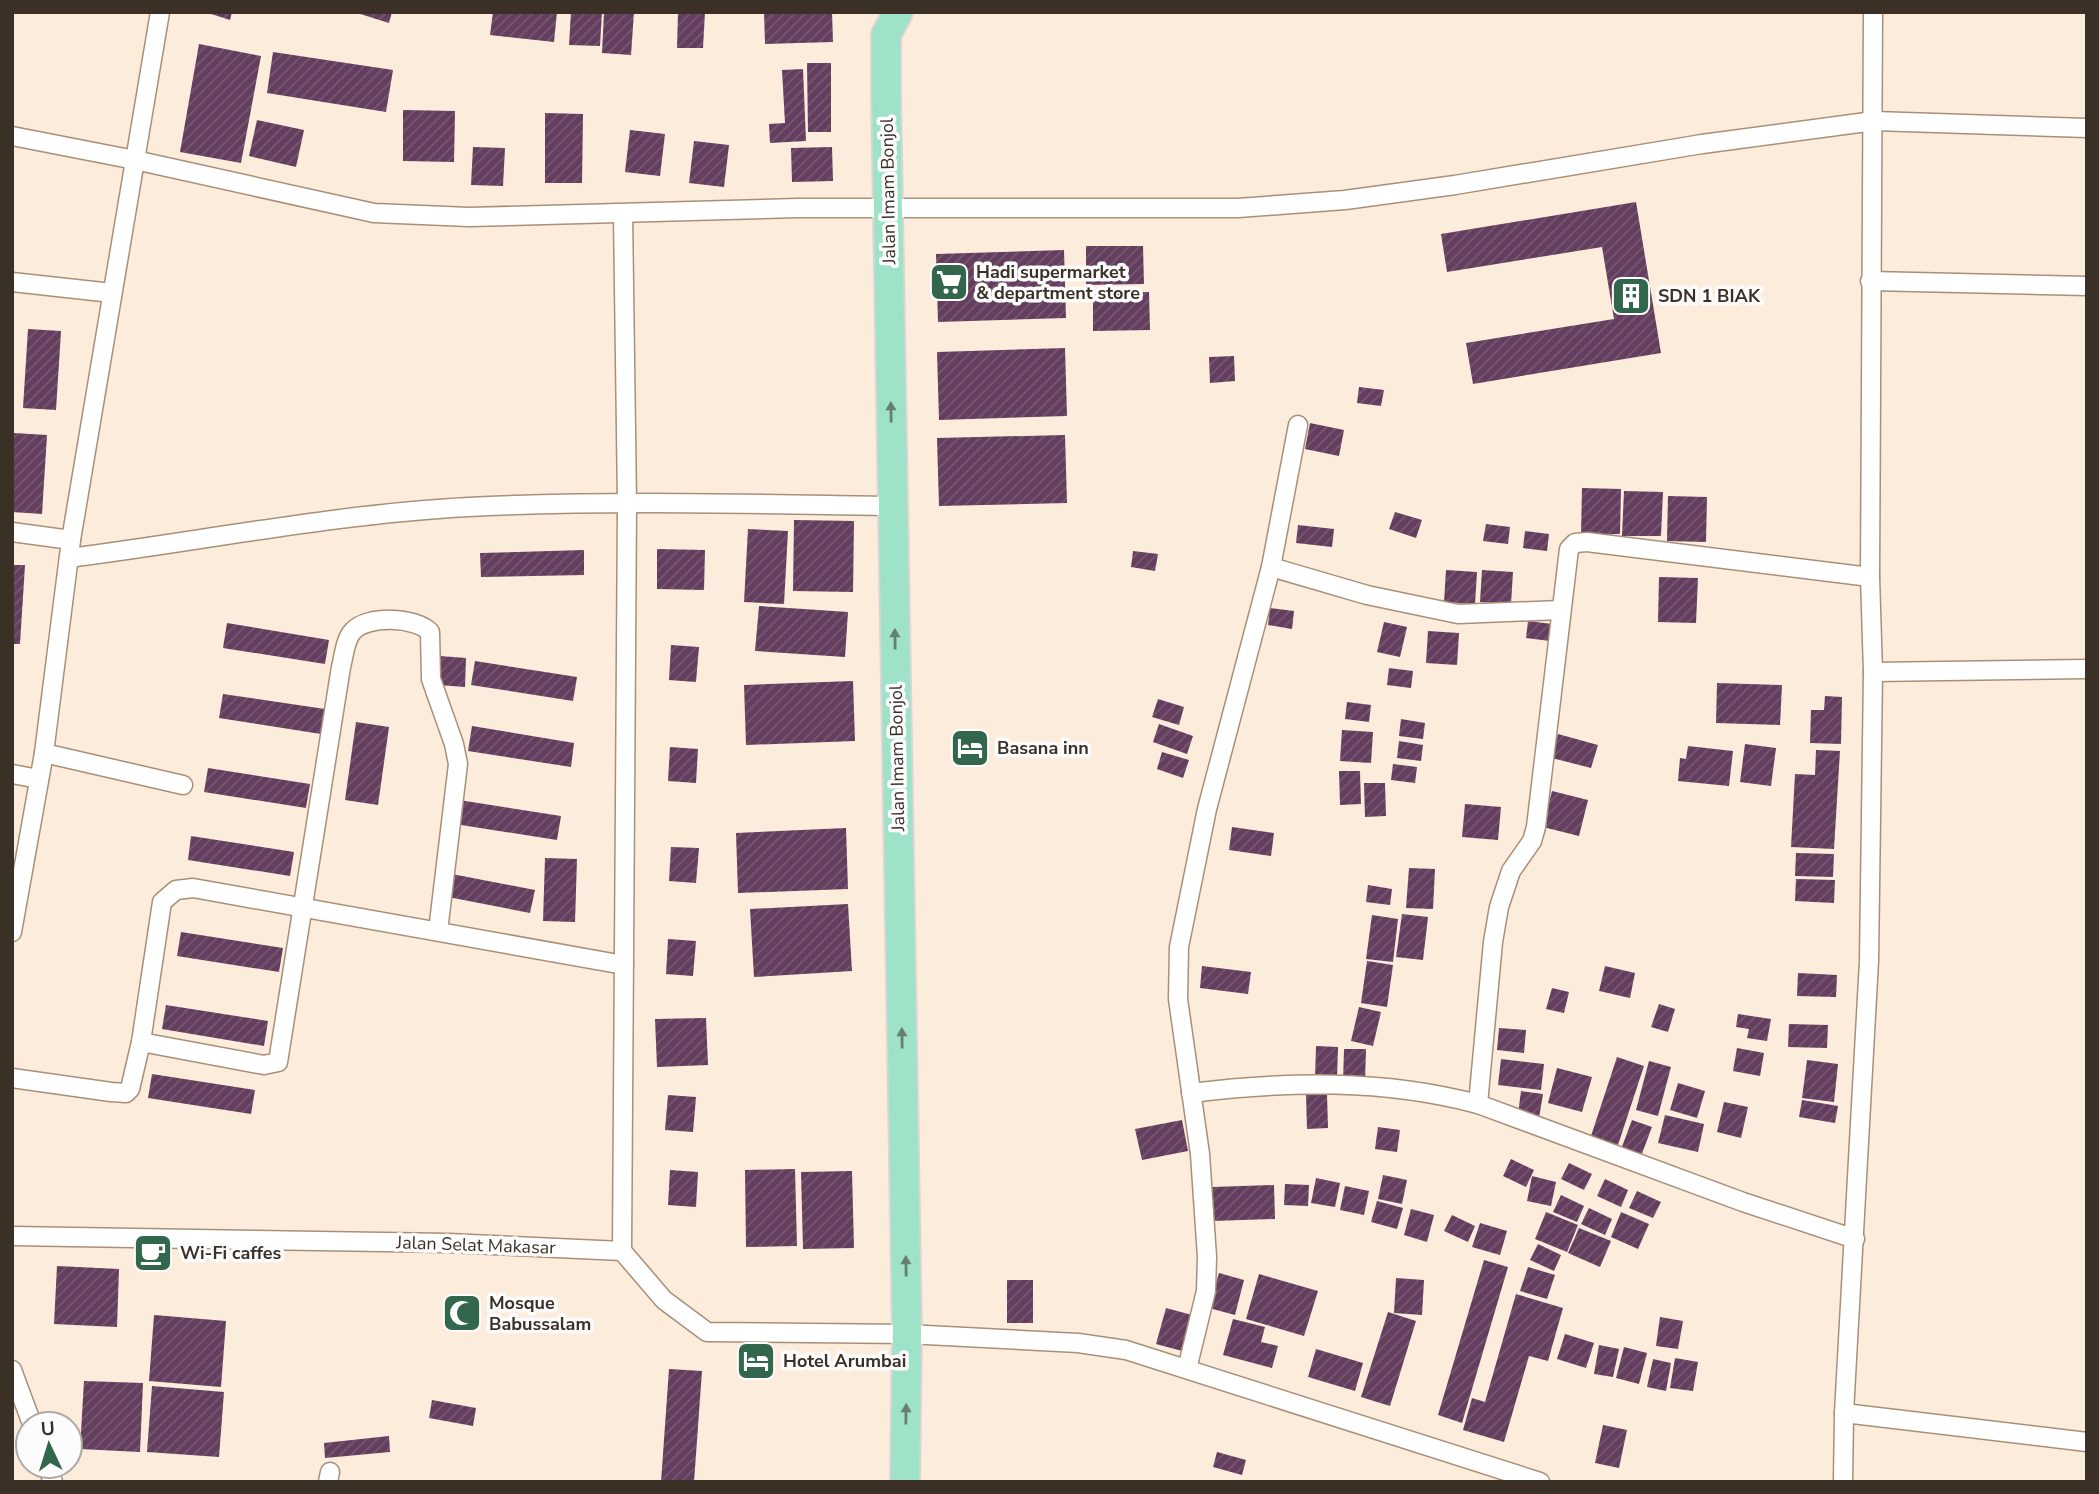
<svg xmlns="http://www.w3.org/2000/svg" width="2099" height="1494" font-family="'Nunito Sans',sans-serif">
  <defs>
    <pattern id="building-hatch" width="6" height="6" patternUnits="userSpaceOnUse" patternTransform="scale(1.75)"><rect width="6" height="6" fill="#643e5e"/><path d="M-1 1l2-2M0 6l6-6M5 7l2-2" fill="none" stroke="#775871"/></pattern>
  </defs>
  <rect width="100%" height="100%" fill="#fcecdc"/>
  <g fill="url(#building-hatch)">
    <path d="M205,12H232L230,20Z"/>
    <path d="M354,12H392L389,23Z"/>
    <path d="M493,12H557L554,42L490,35Z"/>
    <path d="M571,12H602L600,46L569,45Z"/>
    <path d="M604,12H634L631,55L602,53Z"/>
    <path d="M678,12H705L703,48H677Z"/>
    <path d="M764,12H832L833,42L765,44Z"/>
    <path d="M199,44L261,56L241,163L180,152Z"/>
    <path d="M273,52L393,70L386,112L267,93Z"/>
    <path d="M807,63H831V132H808Z"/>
    <path d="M803,69L806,141L770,143L769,124L785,123L782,70Z"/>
    <path d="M403,110L455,111L454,162L403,161Z"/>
    <path d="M545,113L583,114L582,183H545Z"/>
    <path d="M257,120L304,130L296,167L249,156Z"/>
    <path d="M630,130L665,134L660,176L625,172Z"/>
    <path d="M694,141L729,145L724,187L689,183Z"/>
    <path d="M473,147L505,148L503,186L471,185Z"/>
    <path d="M832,147L833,181L792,182L791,148Z"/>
    <path d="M1636,202L1661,353L1473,384L1466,343L1614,319L1602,247L1447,272L1441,234Z"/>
    <path d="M1086,246H1143L1144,284L1086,285Z"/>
    <path d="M1064,250L1066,318L938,322L936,254Z"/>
    <path d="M1149,292L1150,330L1093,331V293Z"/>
    <path d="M28,329L61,331L56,410L23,408Z"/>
    <path d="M1065,348L1067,416L939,420L937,352Z"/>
    <path d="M1234,356L1235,381L1210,383L1209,357Z"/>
    <path d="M1359,387L1384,390L1381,406L1357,403Z"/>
    <path d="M1310,423L1344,430L1339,456L1305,449Z"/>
    <path d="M14,433L47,435L42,514L12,512Z"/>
    <path d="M1065,435L1067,503L939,506L937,438Z"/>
    <path d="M1582,488L1621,489L1620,534H1581Z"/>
    <path d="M1624,491L1663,492L1661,536H1622Z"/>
    <path d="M1668,496L1707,497L1706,542L1667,541Z"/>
    <path d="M1395,512L1422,520L1416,538L1389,529Z"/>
    <path d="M794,520L854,521L853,592L793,591Z"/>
    <path d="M1486,524L1510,527L1508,544L1483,541Z"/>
    <path d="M1298,525L1334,529L1332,547L1296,543Z"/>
    <path d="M748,529L788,531L784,604L744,602Z"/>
    <path d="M1525,531L1549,534L1547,551L1523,548Z"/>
    <path d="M657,549L705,550L704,590L657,589Z"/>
    <path d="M584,550V575L481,577L480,553Z"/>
    <path d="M1133,551L1158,554L1155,571L1131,567Z"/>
    <path d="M12,565H25L20,644H12Z"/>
    <path d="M1446,570L1477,572L1475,604L1444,602Z"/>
    <path d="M1482,570L1513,572L1511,604L1480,602Z"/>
    <path d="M1659,577L1698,578L1696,623L1658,622Z"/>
    <path d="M759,606L848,612L845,657L755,651Z"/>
    <path d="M1270,608L1294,611L1292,629L1268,625Z"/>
    <path d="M1528,621L1552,624L1550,641L1526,638Z"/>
    <path d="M1384,622L1407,627L1400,657L1377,652Z"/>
    <path d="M227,623L329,640L325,664L223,648Z"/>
    <path d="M1428,631L1459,633L1457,665L1426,663Z"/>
    <path d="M671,645L699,647L696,682L669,680Z"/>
    <path d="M440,656L466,658L465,687L438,685Z"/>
    <path d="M475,661L577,677L573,701L471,685Z"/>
    <path d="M1389,668L1413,671L1411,688L1387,685Z"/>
    <path d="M853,681L855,741L746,745L744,685Z"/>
    <path d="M1717,683L1782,685L1780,725L1716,723Z"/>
    <path d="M223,694L325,709L321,734L219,718Z"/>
    <path d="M1825,696L1842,697L1841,744L1810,743L1811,710H1824Z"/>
    <path d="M1158,699L1184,707L1179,725L1152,717Z"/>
    <path d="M1347,702L1371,705L1369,722L1345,719Z"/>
    <path d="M1401,719L1425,723L1423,739L1399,736Z"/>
    <path d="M356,722L389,727L378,805L345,800Z"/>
    <path d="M1159,724L1193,736L1187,754L1153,742Z"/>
    <path d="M472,726L574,743L571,767L468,751Z"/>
    <path d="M1342,730L1373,732L1371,763L1340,761Z"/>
    <path d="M1558,734L1598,745L1591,768L1552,758Z"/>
    <path d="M1399,741L1423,745L1421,761L1397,758Z"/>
    <path d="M1745,744L1776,748L1771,786L1740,782Z"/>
    <path d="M1688,746L1733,751L1729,786L1678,781L1680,758L1686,759Z"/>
    <path d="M670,747L698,749L696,783L668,781Z"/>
    <path d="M1816,750L1840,751L1834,849L1791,847L1795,774L1815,775Z"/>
    <path d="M1162,752L1189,760L1183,778L1157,769Z"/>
    <path d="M1393,764L1417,767L1415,783L1391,780Z"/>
    <path d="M208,768L310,784L306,808L204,792Z"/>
    <path d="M1339,771H1360L1361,804L1340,805Z"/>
    <path d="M1364,783H1385L1386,816L1365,817Z"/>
    <path d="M1552,791L1588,800L1579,836L1543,827Z"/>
    <path d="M459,800L561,816L557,840L455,824Z"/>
    <path d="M1465,804L1501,807L1498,840L1462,837Z"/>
    <path d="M1232,827L1274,833L1271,856L1229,850Z"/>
    <path d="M846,828L848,889L738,893L736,833Z"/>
    <path d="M191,836L294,852L290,876L188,860Z"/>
    <path d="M671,847L699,848L696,883L669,881Z"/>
    <path d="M1796,853L1834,854L1833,877L1795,876Z"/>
    <path d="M545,858L577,859L575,922L543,921Z"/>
    <path d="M1409,868L1435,869L1433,909L1406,908Z"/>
    <path d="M452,874L535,890L530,913L448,897Z"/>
    <path d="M1796,879L1835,880L1834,903L1795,901Z"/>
    <path d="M1368,885L1392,889L1390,905L1366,902Z"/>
    <path d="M848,904L852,971L754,977L750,909Z"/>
    <path d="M1402,914L1428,917L1423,960L1396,957Z"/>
    <path d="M1372,915L1398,919L1393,962L1366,959Z"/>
    <path d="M181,932L283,948L279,972L177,956Z"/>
    <path d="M668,939L696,941L693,976L666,974Z"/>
    <path d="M1367,961L1393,965L1387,1007L1361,1003Z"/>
    <path d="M1202,966L1251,972L1248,994L1200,988Z"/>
    <path d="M1605,966L1635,973L1630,998L1599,991Z"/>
    <path d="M1798,973L1837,975L1836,997L1797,996Z"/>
    <path d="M1552,988L1569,992L1564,1013L1546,1009Z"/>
    <path d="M1659,1004L1675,1009L1668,1032L1651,1027Z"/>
    <path d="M166,1005L268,1021L264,1046L162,1029Z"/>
    <path d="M1359,1007L1381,1012L1373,1046L1351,1041Z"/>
    <path d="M1738,1014L1771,1019L1767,1041L1747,1038L1749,1029L1736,1027Z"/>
    <path d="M706,1018L708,1065L657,1067L655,1019Z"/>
    <path d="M1789,1024L1828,1025L1827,1048L1788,1047Z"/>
    <path d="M1499,1028L1526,1030L1524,1053L1497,1050Z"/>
    <path d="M1316,1046L1338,1047L1337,1079L1315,1078Z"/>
    <path d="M1737,1048L1764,1053L1760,1076L1733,1071Z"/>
    <path d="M1344,1049H1366L1365,1081H1343Z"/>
    <path d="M1617,1057L1644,1066L1617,1148L1590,1139Z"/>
    <path d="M1501,1059L1544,1064L1541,1090L1498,1085Z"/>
    <path d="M1807,1060L1838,1064L1834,1102L1802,1098Z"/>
    <path d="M1649,1061L1671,1067L1658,1116L1636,1110Z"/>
    <path d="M1557,1068L1592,1077L1582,1112L1548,1103Z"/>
    <path d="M152,1074L255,1090L251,1114L148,1098Z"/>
    <path d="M1678,1083L1705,1091L1697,1118L1670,1110Z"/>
    <path d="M1521,1091L1543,1094L1539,1118L1518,1114Z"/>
    <path d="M1327,1094L1328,1128L1307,1129L1306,1095Z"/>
    <path d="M668,1095L696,1097L693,1132L665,1130Z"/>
    <path d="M1802,1100L1838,1106L1835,1123L1799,1117Z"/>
    <path d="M1724,1102L1748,1107L1741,1138L1717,1132Z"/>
    <path d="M1665,1115L1704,1124L1698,1152L1658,1143Z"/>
    <path d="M1182,1120L1188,1151L1142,1160L1135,1129Z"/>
    <path d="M1632,1120L1652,1127L1640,1159L1620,1152Z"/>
    <path d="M1378,1127L1400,1130L1397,1152L1375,1149Z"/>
    <path d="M1511,1159L1534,1170L1526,1187L1503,1176Z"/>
    <path d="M1569,1163L1592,1174L1584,1190L1561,1179Z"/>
    <path d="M795,1169L797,1246L746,1247L745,1170Z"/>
    <path d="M670,1170L698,1172L696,1207L668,1205Z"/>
    <path d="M852,1171L854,1248L803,1249L801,1172Z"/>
    <path d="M1383,1175L1407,1180L1402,1204L1378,1199Z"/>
    <path d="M1532,1176L1556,1182L1551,1206L1527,1201Z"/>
    <path d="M1316,1178L1340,1183L1335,1207L1311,1203Z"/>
    <path d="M1605,1179L1628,1190L1621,1207L1597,1196Z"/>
    <path d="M1285,1184L1309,1185L1308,1206L1284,1205Z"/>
    <path d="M1274,1185L1275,1219L1213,1221L1212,1187Z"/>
    <path d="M1345,1186L1369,1191L1364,1215L1340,1210Z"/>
    <path d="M1637,1191L1661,1202L1653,1218L1629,1208Z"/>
    <path d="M1561,1195L1584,1206L1577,1222L1553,1212Z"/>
    <path d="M1377,1201L1403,1208L1397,1229L1371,1222Z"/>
    <path d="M1589,1208L1612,1219L1605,1235L1581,1224Z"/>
    <path d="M1411,1209L1434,1215L1427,1242L1404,1235Z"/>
    <path d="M1546,1212L1578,1225L1567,1252L1535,1239Z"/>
    <path d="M1621,1212L1649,1224L1638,1249L1611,1237Z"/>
    <path d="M1452,1215L1475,1226L1468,1242L1444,1231Z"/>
    <path d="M1480,1223L1507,1231L1500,1255L1472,1247Z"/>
    <path d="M1579,1228L1611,1241L1600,1267L1568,1253Z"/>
    <path d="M1538,1244L1561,1255L1554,1271L1530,1260Z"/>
    <path d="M1484,1260L1508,1267L1462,1423L1438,1415Z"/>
    <path d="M57,1266L119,1269L117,1327L54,1324Z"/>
    <path d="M1528,1267L1555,1275L1547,1299L1520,1291Z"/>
    <path d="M1219,1273L1244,1280L1235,1315L1209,1308Z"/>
    <path d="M1259,1274L1318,1291L1304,1336L1246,1319Z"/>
    <path d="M1396,1278L1424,1280L1422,1315L1394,1313Z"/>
    <rect x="1007" y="1280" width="26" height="43"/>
    <path d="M1516,1294L1563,1308L1548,1361L1529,1356L1504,1442L1463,1430L1472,1398L1485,1402Z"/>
    <path d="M1166,1308L1192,1315L1182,1351L1156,1344Z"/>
    <path d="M1388,1312L1416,1321L1390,1406L1361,1397Z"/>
    <path d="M154,1315L226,1321L221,1387L149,1381Z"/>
    <path d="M1660,1317L1683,1321L1678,1349L1656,1346Z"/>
    <path d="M1233,1319L1265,1327L1261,1342L1278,1346L1272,1368L1223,1355Z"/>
    <path d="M1565,1334L1594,1343L1586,1368L1557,1359Z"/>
    <path d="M1599,1345L1619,1349L1613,1377L1594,1374Z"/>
    <path d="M1624,1347L1647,1353L1639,1384L1616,1378Z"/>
    <path d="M1316,1349L1363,1363L1355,1391L1308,1377Z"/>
    <path d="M1675,1358L1698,1362L1693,1391L1670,1388Z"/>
    <path d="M1653,1359L1671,1363L1666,1391L1647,1387Z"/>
    <path d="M669,1369L702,1371L694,1482H661Z"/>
    <path d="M84,1381L143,1383L140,1452L80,1449Z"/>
    <path d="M152,1386L224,1392L219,1457L147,1452Z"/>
    <path d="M432,1400L476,1408L473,1426L429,1418Z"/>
    <path d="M1603,1425L1627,1430L1619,1468L1595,1463Z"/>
    <path d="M389,1436L390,1452L325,1458L324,1443Z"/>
    <path d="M1217,1452L1246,1460L1242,1475L1213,1467Z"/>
  </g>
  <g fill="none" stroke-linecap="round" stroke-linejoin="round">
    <g stroke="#a98f78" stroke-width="21">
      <g id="minor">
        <path d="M12,136L135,160L374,213L469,217L798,208H1238L1345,200L1455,185L1702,144L1874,121L2087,128"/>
        <path d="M1870,281L2087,286"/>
        <path d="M12,282L112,293"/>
        <path d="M12,532L71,540"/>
        <path d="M69,558C202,541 335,514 469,507C610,500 752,504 893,506"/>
        <path d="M1271,567L1367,595L1458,614L1560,610"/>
        <path d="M1873,672L2087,669"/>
        <path d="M44,753L183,785"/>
        <path d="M12,774L39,779"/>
        <path d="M12,932L44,753L71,540L160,12"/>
        <path d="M141,1042L264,1065L278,1062L341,667C344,656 345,639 353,631C367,615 416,617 430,632L431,679L454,744L458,764L438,931"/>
        <path d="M12,1078L111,1092L126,1093L130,1089L141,1042L162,902L176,890L193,888L624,965"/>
        <path d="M1191,1093C1289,1081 1382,1079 1478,1104L1743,1202L1855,1239"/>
        <path d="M1478,1104L1493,942L1499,907L1511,871L1532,841L1536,827L1569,549L1575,543L1587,542L1870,577"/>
        <path d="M12,1236L448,1243L622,1251L664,1300L707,1332L907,1334L1078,1343L1126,1350L1540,1482"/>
        <path d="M622,1251L627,503L623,214"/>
        <path d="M1187,1369L1206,1291L1207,1257L1200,1154L1178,999L1179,947L1207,809L1271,567L1298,425"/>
        <path d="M12,1370L32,1424"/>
        <path d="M1844,1413L2087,1442"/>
        <path d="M47,1466L53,1482"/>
        <path d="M328,1482L330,1472"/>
        <path d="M1843,1482L1844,1413L1869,961L1873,672L1870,577L1873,12"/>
      </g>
    </g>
    <g stroke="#d8d6d4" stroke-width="32">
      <path id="primary" d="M898,12L886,35V93L907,1334L905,1482"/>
    </g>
    <use href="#minor" stroke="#fff" stroke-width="18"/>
    <use href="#primary" stroke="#9ee2c7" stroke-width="28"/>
  </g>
  <defs><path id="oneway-solid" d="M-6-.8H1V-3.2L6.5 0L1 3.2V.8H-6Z" transform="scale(1.75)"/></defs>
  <g fill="#67806e">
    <use href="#oneway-solid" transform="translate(891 412) rotate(-91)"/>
    <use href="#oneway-solid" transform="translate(895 639) rotate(-91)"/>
    <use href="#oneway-solid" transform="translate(902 1038) rotate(-91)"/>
    <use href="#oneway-solid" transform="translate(906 1266) rotate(-91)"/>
    <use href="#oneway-solid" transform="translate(906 1414) rotate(-89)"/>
  </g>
  <defs>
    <g id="supermarket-square" transform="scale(2.0125)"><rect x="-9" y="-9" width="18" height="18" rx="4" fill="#33674d" stroke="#fcfcfc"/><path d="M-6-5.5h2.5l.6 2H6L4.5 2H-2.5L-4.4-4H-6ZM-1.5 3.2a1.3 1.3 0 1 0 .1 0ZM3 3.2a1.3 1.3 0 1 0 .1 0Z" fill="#fff"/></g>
    <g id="building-square" transform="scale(2.0125)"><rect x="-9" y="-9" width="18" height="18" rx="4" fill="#33674d" stroke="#fcfcfc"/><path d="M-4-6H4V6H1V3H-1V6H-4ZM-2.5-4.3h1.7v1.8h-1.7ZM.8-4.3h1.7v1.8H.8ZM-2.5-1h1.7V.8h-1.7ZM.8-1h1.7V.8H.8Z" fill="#fff"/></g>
    <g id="hotel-square" transform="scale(2.0125)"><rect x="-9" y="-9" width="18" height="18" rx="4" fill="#33674d" stroke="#fcfcfc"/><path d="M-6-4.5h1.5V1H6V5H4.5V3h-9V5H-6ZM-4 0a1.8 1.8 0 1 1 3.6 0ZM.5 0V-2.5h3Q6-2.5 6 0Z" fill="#fff"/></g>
    <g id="cafe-square" transform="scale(2.0125)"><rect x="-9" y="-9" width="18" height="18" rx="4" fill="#33674d" stroke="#fcfcfc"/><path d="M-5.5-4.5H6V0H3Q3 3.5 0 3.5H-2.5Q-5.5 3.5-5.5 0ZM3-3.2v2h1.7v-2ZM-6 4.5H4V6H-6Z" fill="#fff"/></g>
    <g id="mosque-square" transform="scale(2.0125)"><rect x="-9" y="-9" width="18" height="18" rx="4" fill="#33674d" stroke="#fcfcfc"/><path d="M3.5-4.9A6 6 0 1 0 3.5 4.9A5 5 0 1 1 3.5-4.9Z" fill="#fff"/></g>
  </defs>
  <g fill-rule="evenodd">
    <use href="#supermarket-square" x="949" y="282"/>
    <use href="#building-square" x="1631" y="296"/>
    <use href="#hotel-square" x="970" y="748"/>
    <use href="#cafe-square" x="153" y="1253"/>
    <use href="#mosque-square" x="462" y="1313"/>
    <use href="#hotel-square" x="756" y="1361"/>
  </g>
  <g text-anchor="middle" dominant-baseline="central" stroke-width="7" stroke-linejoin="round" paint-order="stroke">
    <g font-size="18" fill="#3a3026" stroke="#fcfcfc">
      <text transform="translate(888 191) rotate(-91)">Jalan Imam Bonjol</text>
      <text transform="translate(897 758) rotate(-91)">Jalan Imam Bonjol</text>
      <text transform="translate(476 1245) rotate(2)">Jalan Selat Makasar</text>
    </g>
    <g font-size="18" font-weight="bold" fill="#3a3026" stroke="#fcfcfc" text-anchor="start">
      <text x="976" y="272">Hadi supermarket<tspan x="976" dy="21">&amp; department store</tspan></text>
      <text x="1658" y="296">SDN 1 BIAK</text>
      <text x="997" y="748">Basana inn</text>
      <text x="180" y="1253">Wi-Fi caffes</text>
      <text x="489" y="1303">Mosque<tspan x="489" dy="21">Babussalam</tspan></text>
      <text x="783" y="1361">Hotel Arumbai</text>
    </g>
  </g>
  <rect width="2099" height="1494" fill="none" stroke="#3a3026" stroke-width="28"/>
  <g transform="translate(49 1445) rotate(356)"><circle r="33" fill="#fcfcfc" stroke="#aeaaa6" stroke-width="2"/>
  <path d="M0-5L12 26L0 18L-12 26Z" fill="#33674d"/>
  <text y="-10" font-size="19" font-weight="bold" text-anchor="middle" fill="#3a3026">U</text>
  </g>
</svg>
